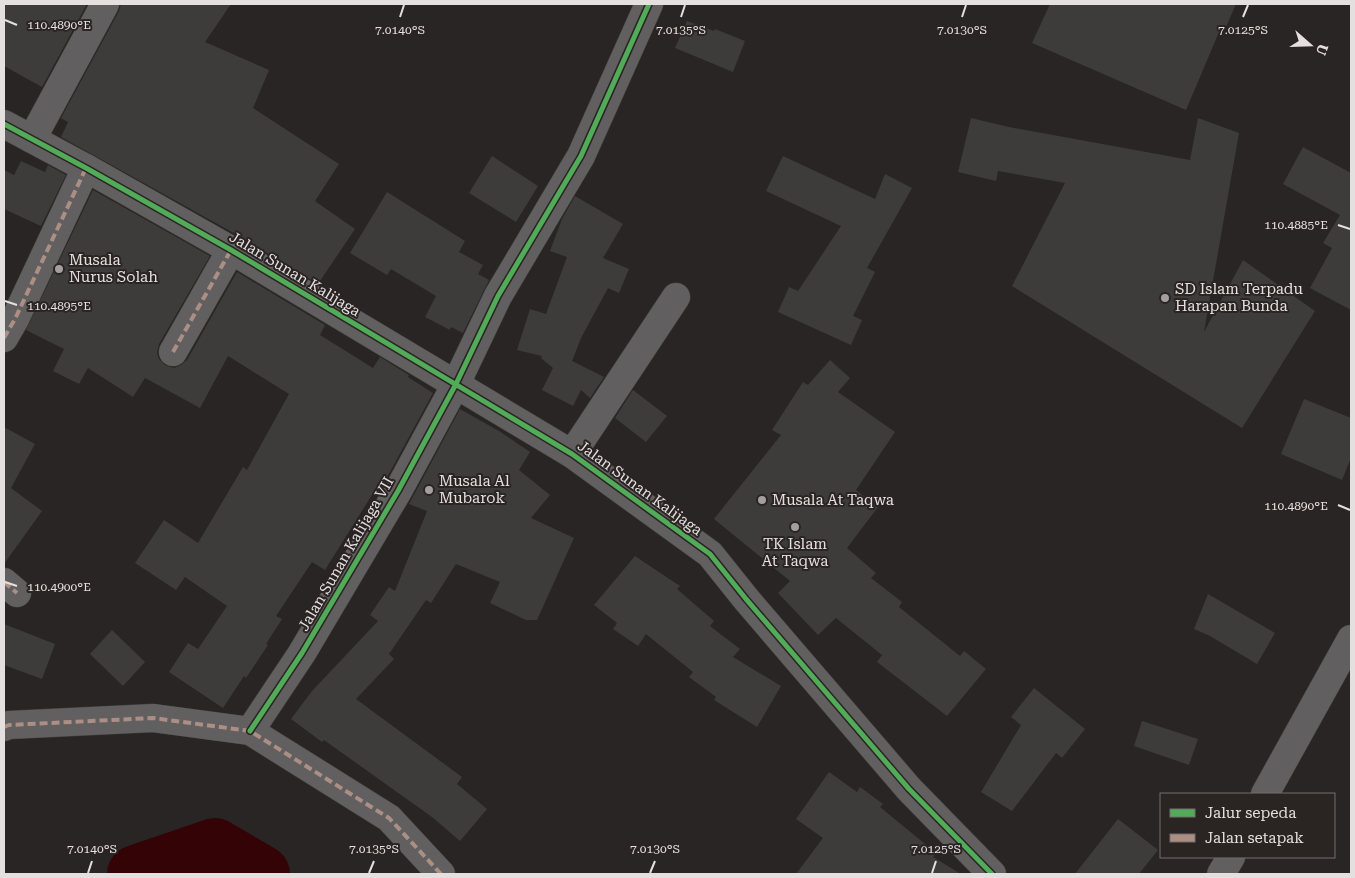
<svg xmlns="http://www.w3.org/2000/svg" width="1355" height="878" font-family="'Roboto Serif',serif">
  <rect width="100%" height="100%" fill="#292524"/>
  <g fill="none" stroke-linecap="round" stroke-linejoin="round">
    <path stroke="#340305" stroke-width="58" d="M136,874L215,847L261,874"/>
  </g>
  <g fill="#3d3c3b">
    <path d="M4,4H87L42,87L4,66Z"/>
    <path d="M121,4H231L205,42L269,70L253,108L339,164L315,201L355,229L318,284L239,236L61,137L68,122L61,118L119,11Z"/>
    <path d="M1050,4H1236L1223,34L1219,32L1186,110L1032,43Z"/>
    <path d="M687,21L714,31L715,29L745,41L733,72L675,48Z"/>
    <path d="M971,118L1009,127L1190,160L1198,118L1239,133L1204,332L1243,260L1315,311L1242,428L1012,286L1065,183L998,171L996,181L958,172Z"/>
    <path d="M1303,147L1351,173V310L1310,288L1332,248L1323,243L1340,215L1283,184Z"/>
    <path d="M492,156L538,186L516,222L469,193Z"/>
    <path d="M783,156L875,199L885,174L912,188L867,268L875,272L853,316L862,320L851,345L778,312L789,287L798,291L841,226L766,191Z"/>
    <path d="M21,161L45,172L48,165L66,175L41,226L4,209V170L14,175Z"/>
    <path d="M93,190L210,256L159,344L157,353L159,359L165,365L174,368L181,365L187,360L237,272L325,325L320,335L373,368L380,357L409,375L408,377L433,393L379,492L375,490L325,570L312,562L276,616L282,619L266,644L268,645L246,678L244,676L223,708L169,672L188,643L198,649L227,606L185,577L176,590L135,563L164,520L198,543L243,467L247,470L289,394L228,356L200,408L145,378L133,397L88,368L79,384L53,371L64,349L26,330Z"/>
    <path d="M387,192L465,241L459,252L483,265L478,274L489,280L463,333L451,327L450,330L425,317L436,296L391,269L387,275L350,253Z"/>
    <path d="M575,196L623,224L603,258L629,269L619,293L608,288L581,338L572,361L604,377L590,398L581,390L573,406L542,390L553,368L541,358L542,356L517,350L530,309L546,314L567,257L550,251L562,219Z"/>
    <path d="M830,360L850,378L838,392L895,432L856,490L878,507L847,548L876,573L871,578L902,602L899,607L960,656L964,651L986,669L947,716L877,662L882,655L836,618L818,635L778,593L790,581L714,519L781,435L772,430L803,382L808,385Z"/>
    <path d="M633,390L667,416L646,442L615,418Z"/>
    <path d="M1304,399L1351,418V458L1342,480L1281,454Z"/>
    <path d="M460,409L499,431L530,452L519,470L550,495L531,518L574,538L537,620H526L490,603L500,582L456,564L431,603L426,600L389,654L394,659L356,699L462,777L457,784L487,809L460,841L432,817L324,740L322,742L291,719L312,691L378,621L370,615L389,587L395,591L427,511L409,504Z"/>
    <path d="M4,427L35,444L11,488L42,511L4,564Z"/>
    <path d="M635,556L680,586L677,589L714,621L710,626L740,649L733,657L781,686L757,727L714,700L716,697L689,677L693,672L646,634L638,646L613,629L617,623L594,605Z"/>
    <path d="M1208,594L1275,633L1257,664L1210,636L1194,629Z"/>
    <path d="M4,624L55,644L42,679L4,665Z"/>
    <path d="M112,630L145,662L123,686L90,654Z"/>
    <path d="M1034,688L1085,729L1062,758L1056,753L1012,811L981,792L1021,725L1011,717Z"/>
    <path d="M1142,721L1198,739L1189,765L1134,746Z"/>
    <path d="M829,772L857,792L860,787L883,804L880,807L936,853L933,857L961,874H796L823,838L796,819Z"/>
    <path d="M1118,819L1158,850L1139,874H1075Z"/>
  </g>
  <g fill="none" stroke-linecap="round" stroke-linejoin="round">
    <g stroke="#434140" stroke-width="29">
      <g id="minor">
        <path d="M4,124L86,168L231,250L572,454L710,554L746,599L909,789L992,874"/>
        <path d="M32,139L105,4"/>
        <path d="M4,338L15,319L86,168"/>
        <path d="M173,352L231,250"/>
        <path d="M572,454L676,297"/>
        <path d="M4,582L17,593"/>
        <path d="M4,727L9,725L153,718L250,731L389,818L441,874"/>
        <path d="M250,731L302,653L398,491L456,384L498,296L581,156L649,4"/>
        <path d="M1265,794L1351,639"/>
        <path d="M1221,874L1231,857"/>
      </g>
    </g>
    <use href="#minor" stroke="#615f5f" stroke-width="28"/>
    <g stroke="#ac8f84" stroke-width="4" stroke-dasharray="8 4" stroke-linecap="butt">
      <path d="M4,338L15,319L86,168"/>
      <path d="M173,352L231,250"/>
      <path d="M4,582L17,593"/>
      <path d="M4,727L9,725L153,718L250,731L389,818L441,874"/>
    </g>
    <g stroke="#2a2423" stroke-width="8">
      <g id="cycleway">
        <path d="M4,124L86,168L231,250L572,454L710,554L746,599L909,789L992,874"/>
        <path d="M250,731L302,653L398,491L456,384L498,296L581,156L649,4"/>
      </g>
    </g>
    <use href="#cycleway" stroke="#51ab58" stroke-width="5"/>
  </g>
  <path fill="none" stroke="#e4e0df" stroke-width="2" d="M400,17L404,5M681,17L685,5M962,17L966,5M1243,17L1248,5M5,20L17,25M1338,225L1350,229M5,301L17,305M1338,505L1350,510M5,582L17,586M88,873L92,861M369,873L374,861M650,873L655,861M932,873L936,861"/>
  <g fill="#a39f9e" stroke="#2a2423" stroke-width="2">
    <circle cx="59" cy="269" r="5"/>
    <circle cx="1165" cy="298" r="5"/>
    <circle cx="429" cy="490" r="5"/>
    <circle cx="762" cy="500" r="5"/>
    <circle cx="795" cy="527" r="5"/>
  </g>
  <g text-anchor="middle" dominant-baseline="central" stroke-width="4" stroke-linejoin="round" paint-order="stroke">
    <g font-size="15" fill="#e4e0df" stroke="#2a2423" text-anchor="start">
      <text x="69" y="260">Musala<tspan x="69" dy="17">Nurus Solah</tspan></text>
      <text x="1175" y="289">SD Islam Terpadu<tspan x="1175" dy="17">Harapan Bunda</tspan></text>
      <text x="439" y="481">Musala Al<tspan x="439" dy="17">Mubarok</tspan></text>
      <text x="772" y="500">Musala At Taqwa</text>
      <text x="795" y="544" text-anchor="middle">TK Islam<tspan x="795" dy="17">At Taqwa</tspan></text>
    </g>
    <g font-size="15" fill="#e4e0df" stroke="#2a2423">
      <text transform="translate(295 274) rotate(31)">Jalan Sunan Kalijaga</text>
      <text transform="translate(640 488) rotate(36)">Jalan Sunan Kalijaga</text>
      <text transform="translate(346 554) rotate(-60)">Jalan Sunan Kalijaga VII</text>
    </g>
  </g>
  <g font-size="12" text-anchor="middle" fill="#e4e0df" stroke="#2a2423" stroke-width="4" stroke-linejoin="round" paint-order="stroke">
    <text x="59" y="29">110.4890°E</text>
    <text x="400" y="34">7.0140°S</text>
    <text x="681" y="34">7.0135°S</text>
    <text x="962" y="34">7.0130°S</text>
    <text x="1243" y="34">7.0125°S</text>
    <text x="1296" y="229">110.4885°E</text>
    <text x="59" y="310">110.4895°E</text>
    <text x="1296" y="510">110.4890°E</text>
    <text x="59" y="591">110.4900°E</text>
    <text x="92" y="853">7.0140°S</text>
    <text x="374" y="853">7.0135°S</text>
    <text x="655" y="853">7.0130°S</text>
    <text x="936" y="853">7.0125°S</text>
  </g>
  <rect width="1355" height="878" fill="none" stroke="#e4e0df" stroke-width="10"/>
  <rect x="1160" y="793" width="175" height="65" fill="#2a2423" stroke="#746f6e"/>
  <rect x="1170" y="809" width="25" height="8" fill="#51ab58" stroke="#746f6e"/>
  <text x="1205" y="818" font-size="15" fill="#e4e0df">Jalur sepeda</text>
  <rect x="1170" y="834" width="25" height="8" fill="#ac8f84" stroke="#746f6e"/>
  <text x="1205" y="843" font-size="15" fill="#e4e0df">Jalan setapak</text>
  <g transform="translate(1310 45) rotate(110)" stroke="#2a2423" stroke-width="4" paint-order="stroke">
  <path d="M0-4L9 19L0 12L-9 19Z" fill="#e4e0df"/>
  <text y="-8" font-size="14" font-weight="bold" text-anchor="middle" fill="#e4e0df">U</text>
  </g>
</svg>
